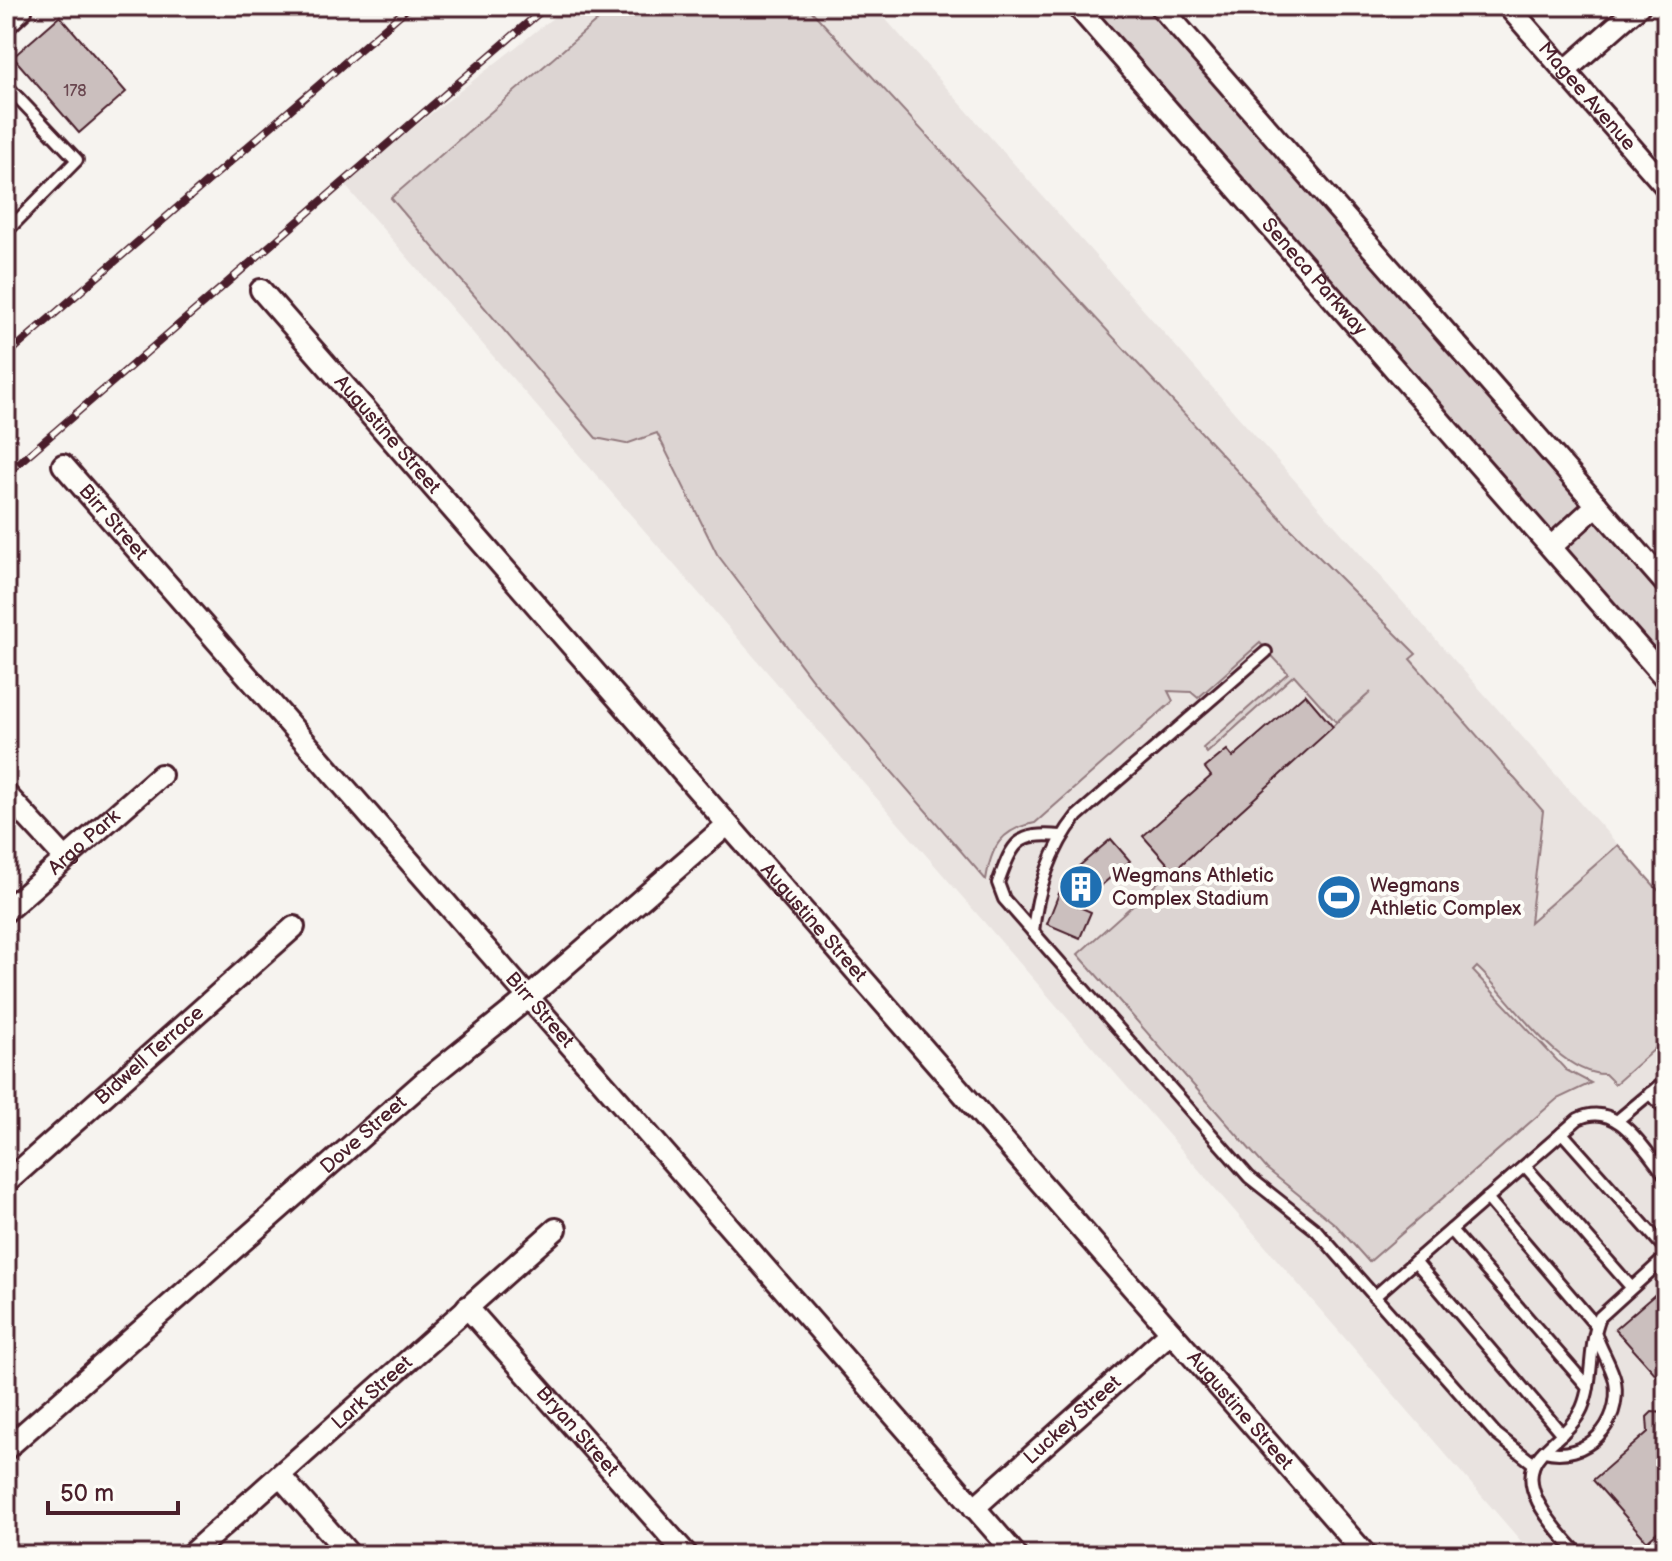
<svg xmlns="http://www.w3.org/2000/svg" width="1672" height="1561" font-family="'Balsamiq Sans',sans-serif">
  <rect width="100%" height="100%" fill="#f6f3ef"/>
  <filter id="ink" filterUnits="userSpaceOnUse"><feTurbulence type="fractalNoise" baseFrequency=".0125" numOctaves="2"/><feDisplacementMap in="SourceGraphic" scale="16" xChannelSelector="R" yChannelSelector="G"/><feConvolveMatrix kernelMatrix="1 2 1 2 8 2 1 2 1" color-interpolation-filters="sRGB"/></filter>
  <g filter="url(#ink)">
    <path fill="#e9e3e0" d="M568,6H874L1666,899V1555H1533L343,183Z"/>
    <g fill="#dcd4d2" stroke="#937a7e" stroke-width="2">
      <path d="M614,6H807L1287,525L1416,654L1410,659L1543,811L1530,922L1618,845L1666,899V1039L1615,1084L1605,1074C1558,1075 1511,998 1477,967L1473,971L1566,1070L1591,1083L1557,1099L1369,1262L1336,1225L1267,1169L1078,954L1371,692L1336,722L1294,675L1207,753L1203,748L1288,673L1260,643L1198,698L1191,692L1168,691L1173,701L1035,823C1001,829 991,847 986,880L814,682L717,554L657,433L626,444L596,438L391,198Z"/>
      <path d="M1090,6H1151L1666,596V666Z"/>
    </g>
    <g fill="#cbbfbe" stroke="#4a1f2b" stroke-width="2">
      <path d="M60,16L126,92L79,133L13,57Z"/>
      <path d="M1305,694L1333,727L1174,871L1143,836L1211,776L1205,768L1227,750L1233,757Z"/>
      <path d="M1111,839L1130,861L1077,906L1091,912L1080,938L1047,924L1065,878Z"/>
      <path d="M1666,1285V1386L1615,1329Z"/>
      <path d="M1652,1412L1666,1413V1524L1647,1541L1593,1480L1648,1432L1647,1417Z"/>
    </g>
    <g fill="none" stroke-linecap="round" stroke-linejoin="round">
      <g stroke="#4a1f2b" stroke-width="16">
        <g id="service">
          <path d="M6,31L26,12L20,6"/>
          <path d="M6,85L77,160L6,232"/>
          <path d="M1061,836C1016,832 1013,843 998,883L1004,899L1249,1177L1316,1230L1496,1434L1534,1464"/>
          <path d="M1033,932C1037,891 1051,848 1077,816L1266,652"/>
          <path d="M1650,1093L1666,1110"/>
          <path d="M1618,1120L1666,1080"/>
          <path d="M1562,1133L1666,1250"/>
          <path d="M1525,1166L1631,1287"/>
          <path d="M1487,1198L1596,1326"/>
          <path d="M1451,1230L1588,1387"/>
          <path d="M1415,1261L1562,1434"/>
          <path d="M1374,1297L1578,1119C1617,1099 1644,1150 1666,1176"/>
          <path d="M1544,1451C1586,1462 1622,1424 1615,1381C1612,1367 1601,1350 1596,1335"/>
          <path d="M1579,1555C1559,1532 1511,1486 1541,1454C1555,1438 1573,1428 1582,1408C1594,1380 1588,1346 1600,1317L1666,1257"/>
        </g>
      </g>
      <g stroke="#4a1f2b" stroke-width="26">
        <g id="minor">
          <path id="s1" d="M1077,6L1666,679"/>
          <path d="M1160,6L1666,584"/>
          <path id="s2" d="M1508,6L1666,187"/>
          <path d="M1565,71L1639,6"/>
          <path id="s3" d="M261,290L1366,1555"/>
          <path id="s4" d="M63,465L1016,1555"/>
          <path d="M1551,547L1597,505"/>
          <path d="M6,794L65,858"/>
          <path id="s5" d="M6,911L161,775"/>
          <path id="s6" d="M6,1183L294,927"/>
          <path id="s7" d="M467,1307L687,1555"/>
          <path id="s8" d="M6,1449L426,1080L529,997L727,825"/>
          <path d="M280,1476L350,1555"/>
          <path id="s9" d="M974,1508L1171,1332"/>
          <path id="s10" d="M190,1555L556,1229"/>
        </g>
      </g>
      <use href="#service" stroke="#fdfcf7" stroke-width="10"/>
      <use href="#minor" stroke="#fdfcf7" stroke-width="20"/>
      <g stroke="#4a1f2b" stroke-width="8">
        <g id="rail">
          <path d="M6,356L410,6"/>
          <path d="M6,474L547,6"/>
        </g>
      </g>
      <use href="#rail" stroke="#fdfcf7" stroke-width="5" stroke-dasharray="15" stroke-linecap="butt"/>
    </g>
  </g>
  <defs>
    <g id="building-disc" transform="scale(2.3)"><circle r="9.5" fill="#1f6fb2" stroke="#fdfcf7"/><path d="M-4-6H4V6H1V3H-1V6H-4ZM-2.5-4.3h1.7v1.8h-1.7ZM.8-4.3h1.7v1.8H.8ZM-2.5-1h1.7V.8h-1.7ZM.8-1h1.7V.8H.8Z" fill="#fff"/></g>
    <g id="stadium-disc" transform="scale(2.3)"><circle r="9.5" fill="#1f6fb2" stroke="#fdfcf7"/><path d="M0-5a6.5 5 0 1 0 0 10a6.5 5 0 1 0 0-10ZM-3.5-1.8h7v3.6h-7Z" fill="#fff"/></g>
  </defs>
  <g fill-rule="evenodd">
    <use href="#building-disc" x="1081" y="887"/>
    <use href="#stadium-disc" x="1339" y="897"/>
  </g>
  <g text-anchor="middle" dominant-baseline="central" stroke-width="8" stroke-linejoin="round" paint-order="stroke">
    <g font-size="16" fill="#6a4750">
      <text x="75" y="91">178</text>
    </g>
    <g font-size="20" fill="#4a1f2b" stroke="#fdfcf7">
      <text stroke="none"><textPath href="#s2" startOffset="120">Magee Avenue</textPath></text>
      <text stroke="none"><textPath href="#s1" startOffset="360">Seneca Parkway</textPath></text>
      <text stroke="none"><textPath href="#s3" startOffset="192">Augustine Street</textPath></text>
      <text stroke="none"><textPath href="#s4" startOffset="76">Birr Street</textPath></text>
      <text stroke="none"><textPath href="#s5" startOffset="104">Argo Park</textPath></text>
      <text stroke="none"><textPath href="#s3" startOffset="840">Augustine Street</textPath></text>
      <text stroke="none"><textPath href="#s4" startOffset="724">Birr Street</textPath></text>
      <text stroke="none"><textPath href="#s6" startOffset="192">Bidwell Terrace</textPath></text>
      <text stroke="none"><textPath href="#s8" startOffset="476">Dove Street</textPath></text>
      <text stroke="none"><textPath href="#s10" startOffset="244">Lark Street</textPath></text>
      <text stroke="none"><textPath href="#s3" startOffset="1488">Augustine Street</textPath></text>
      <text stroke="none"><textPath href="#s9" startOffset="132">Luckey Street</textPath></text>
      <text stroke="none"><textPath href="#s7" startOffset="166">Bryan Street</textPath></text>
    </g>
    <g font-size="20" fill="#4a1f2b" stroke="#fdfcf7" text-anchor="start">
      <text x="1112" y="876">Wegmans Athletic<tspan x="1112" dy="23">Complex Stadium</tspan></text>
      <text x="1370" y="886">Wegmans<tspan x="1370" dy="23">Athletic Complex</tspan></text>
    </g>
  </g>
  <rect width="1672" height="1561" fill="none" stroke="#fdfcf7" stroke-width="32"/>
  <rect x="16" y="16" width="1640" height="1529" fill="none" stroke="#4a1f2b" stroke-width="3" filter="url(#ink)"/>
  <path d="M48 1501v12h130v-12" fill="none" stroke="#4a1f2b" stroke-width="4"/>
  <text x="60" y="1501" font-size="24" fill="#4a1f2b" stroke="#fdfcf7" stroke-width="6" paint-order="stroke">50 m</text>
</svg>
